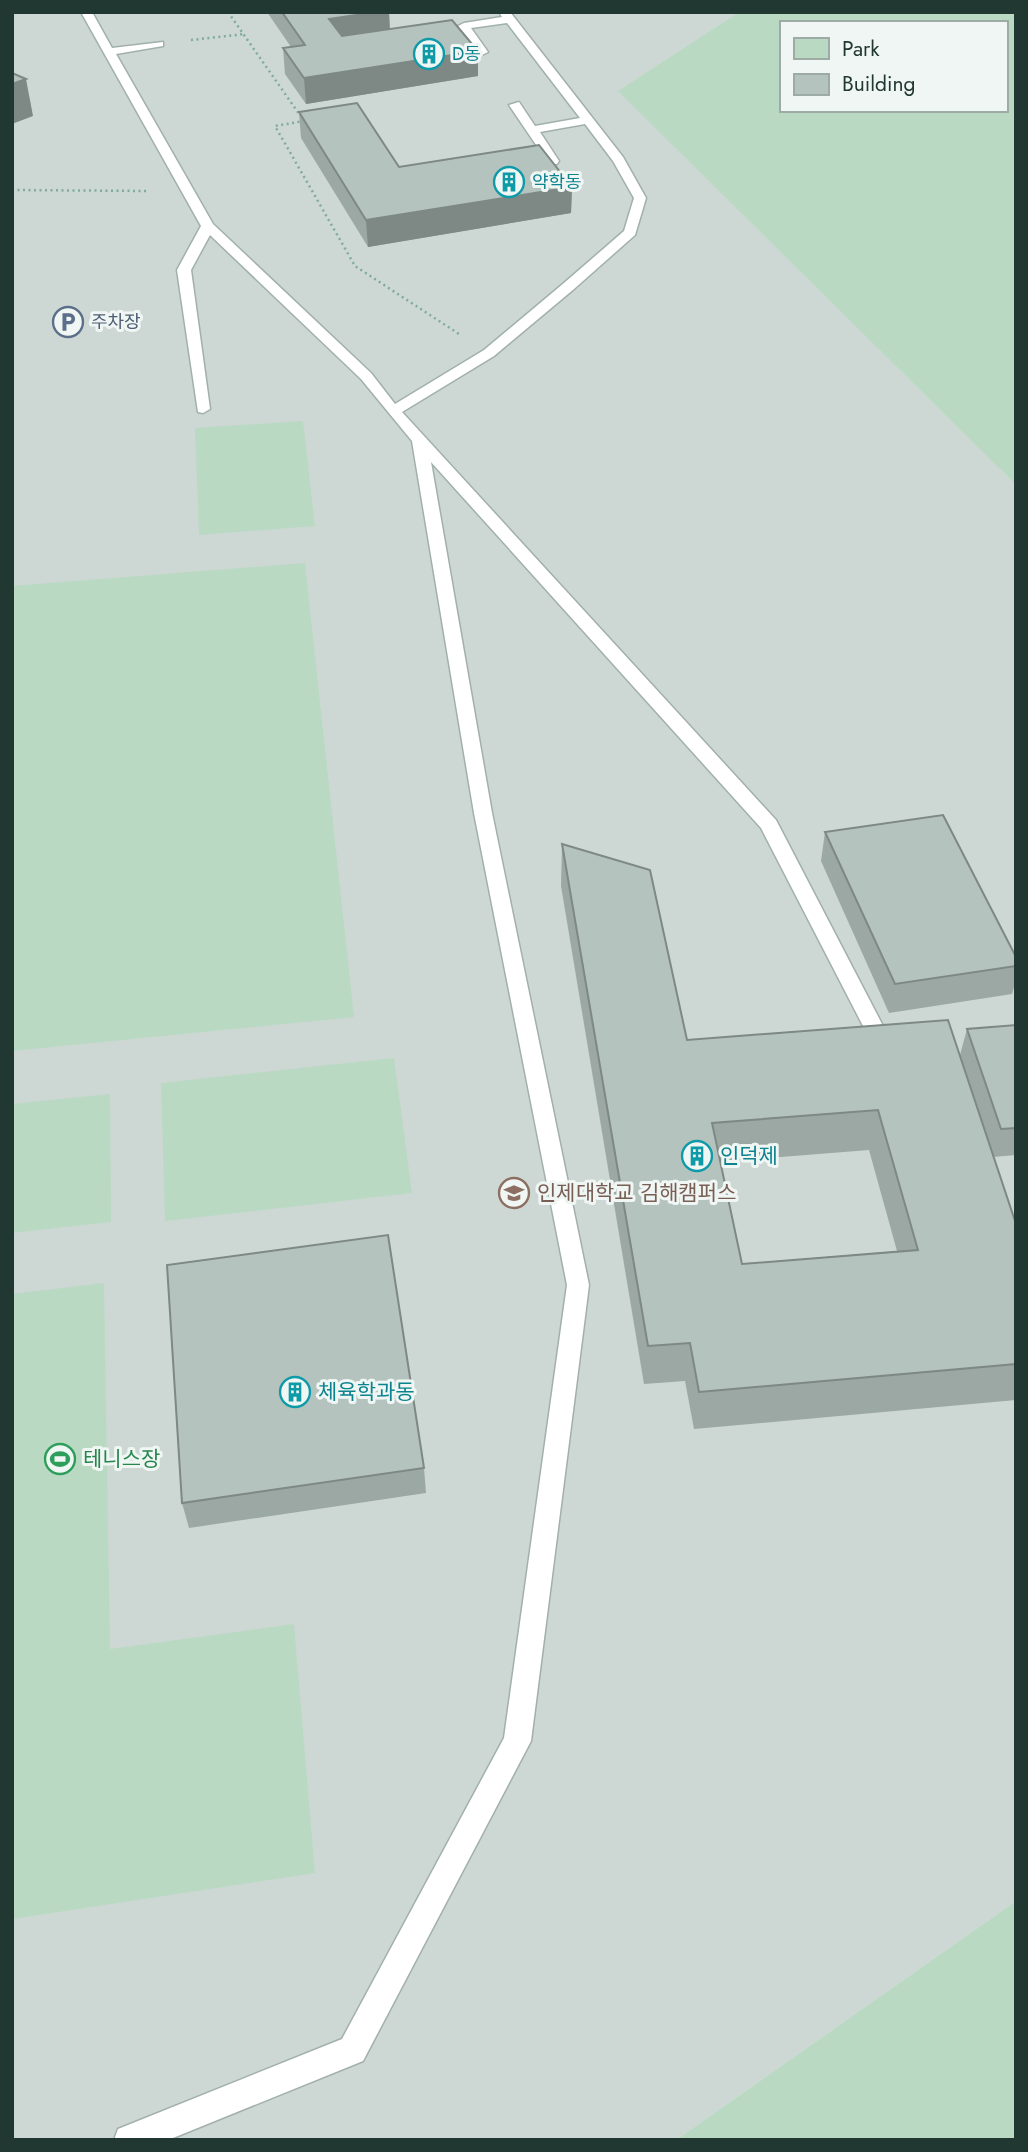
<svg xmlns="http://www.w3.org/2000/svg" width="1028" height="2152" font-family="Jost,'Noto Sans KR',sans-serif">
  <rect width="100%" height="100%" fill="#dfe9e5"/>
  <path fill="#cdd8d4" d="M12,12H739L619,91L1016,485V1901L676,2140H12Z"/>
  <g fill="#b9d9c3" fill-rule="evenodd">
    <path d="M739,12H1016V485L618,91ZM781,23H1005V110H781Z"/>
    <path d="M303,421L315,526L199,535L195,428Z"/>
    <path d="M305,563L354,1017L12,1051V586Z"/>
    <path d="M394,1058L412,1193L165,1221L161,1083Z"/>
    <path d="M110,1094L111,1222L12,1233V1104Z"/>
    <path d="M104,1283L110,1649L294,1624L315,1873L12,1919V1294Z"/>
    <path d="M1016,1901V2140H676Z"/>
  </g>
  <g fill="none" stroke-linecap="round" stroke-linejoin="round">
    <g stroke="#a2b0ac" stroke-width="3">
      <path id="service" d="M81,12H92L112,48L163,42V46L116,54L213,224L371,373L395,404L484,350L564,283L624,231L634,198L613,161L585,124L540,132L559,161L557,164H549L509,105L519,102L535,126L580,118L507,23L471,28L488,52L482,55L478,54L458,26L464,23L502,17L499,12H510L623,157L646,198L635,235L574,289L494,356L402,412L776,820L895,1049L892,1055L885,1057L878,1055L761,828L431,462L492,813L589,1285L531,1741L363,2061L168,2140H114L118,2129L342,2039L504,1738L567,1285L474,813L412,441L361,379L210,235L191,270L210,409L203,413L198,412L177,270L201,226Z"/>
    </g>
    <g stroke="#81aa9f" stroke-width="2.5" stroke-dasharray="2 3.5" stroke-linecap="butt">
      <path d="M228,12L304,121L275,126L355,266L459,334"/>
      <path d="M191,40L245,34"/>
      <path d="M12,190L148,191"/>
    </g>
    <use href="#service" fill="#fff" fill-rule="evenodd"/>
  </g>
  <g fill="#9ba8a3" fill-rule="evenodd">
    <path d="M267,12H389L390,29L478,76L306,104L285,74L283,48L291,47Z"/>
    <path d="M299,112L399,167L572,187L571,213L368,247L301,138Z"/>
    <path d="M825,832L1016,957V980L1012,994L889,1013L821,861Z"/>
    <path d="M562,844L687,1040L960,1055L967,1029L1016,1025V1155L993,1157L1016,1224V1400L694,1429L685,1381L644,1384L561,886ZM869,1150L897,1251L742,1264L720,1162Z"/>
    <path d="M424,1468L426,1493L189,1528L182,1503Z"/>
  </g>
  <g fill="#7e8885">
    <path d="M377,12H389L390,36L331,45L329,19Z"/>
    <path d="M478,51V76L306,104L304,78Z"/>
    <path d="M26,79L33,116L12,124V84Z"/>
    <path d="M572,187L571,213L368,247L366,220Z"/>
  </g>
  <g fill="#b4c3be" stroke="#7e8885" stroke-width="2" fill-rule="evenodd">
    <path d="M282,12H377L329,19L342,36L452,20L478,51L304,78L283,48L305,45Z"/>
    <path d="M12,73L26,79L12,84Z"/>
    <path d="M357,103L399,167L539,145L572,187L366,220L299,112Z"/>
    <path d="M943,815L1016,957V966L895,984L825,832Z"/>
    <path d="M562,844L650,870L687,1040L948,1020L1016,1224V1364L699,1392L690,1343L648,1346ZM878,1110L918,1250L742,1264L712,1123Z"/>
    <path d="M1016,1025V1128L1001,1129L967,1029Z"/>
    <path d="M388,1235L424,1468L182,1503L167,1265Z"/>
  </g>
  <defs>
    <g id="building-ring" transform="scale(1.575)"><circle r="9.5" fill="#eff6f3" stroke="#0f9aa8" stroke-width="1.5"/><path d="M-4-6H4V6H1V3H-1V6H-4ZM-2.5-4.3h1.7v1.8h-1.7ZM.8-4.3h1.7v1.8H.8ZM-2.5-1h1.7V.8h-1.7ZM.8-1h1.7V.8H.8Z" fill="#0f9aa8"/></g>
    <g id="parking-ring" transform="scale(1.575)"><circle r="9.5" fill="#eff6f3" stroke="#5c6f8a" stroke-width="1.5"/><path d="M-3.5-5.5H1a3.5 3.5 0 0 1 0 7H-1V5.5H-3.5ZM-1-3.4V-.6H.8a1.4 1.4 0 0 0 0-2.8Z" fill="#5c6f8a"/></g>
    <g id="university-ring" transform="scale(1.575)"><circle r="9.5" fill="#eff6f3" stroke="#8d6e63" stroke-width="1.5"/><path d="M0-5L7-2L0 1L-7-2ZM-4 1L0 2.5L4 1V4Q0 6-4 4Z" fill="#8d6e63"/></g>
    <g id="stadium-ring" transform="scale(1.575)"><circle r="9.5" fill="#eff6f3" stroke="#2e9e5b" stroke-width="1.5"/><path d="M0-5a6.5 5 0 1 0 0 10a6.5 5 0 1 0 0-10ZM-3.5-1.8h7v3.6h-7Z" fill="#2e9e5b"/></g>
  </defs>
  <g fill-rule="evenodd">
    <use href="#building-ring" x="429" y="54"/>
    <use href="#building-ring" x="509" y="182"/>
    <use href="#parking-ring" x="68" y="322"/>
    <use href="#building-ring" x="697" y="1156"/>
    <use href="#university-ring" x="514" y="1193"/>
    <use href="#building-ring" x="295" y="1392"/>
    <use href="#stadium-ring" x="60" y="1459"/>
  </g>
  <g text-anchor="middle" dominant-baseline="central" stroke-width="6" stroke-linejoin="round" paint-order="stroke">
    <g font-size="18" fill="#0d838f" stroke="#eff6f3" text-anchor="start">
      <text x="452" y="54">D동</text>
      <text x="532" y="182">약학동</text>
    </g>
    <g font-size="18" fill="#4e5e75" stroke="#eff6f3" text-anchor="start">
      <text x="91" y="322">주차장</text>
    </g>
    <g font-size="21" fill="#0d838f" stroke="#eff6f3" text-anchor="start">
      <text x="720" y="1156">인덕제</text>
      <text x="318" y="1392">체육학과동</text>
    </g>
    <g font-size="21" fill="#785e54" stroke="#eff6f3" text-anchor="start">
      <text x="537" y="1193">인제대학교 김해캠퍼스</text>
    </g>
    <g font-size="21" fill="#27864d" stroke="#eff6f3" text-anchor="start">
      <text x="83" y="1459">테니스장</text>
    </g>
  </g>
  <rect width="1028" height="2152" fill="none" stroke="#213732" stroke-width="28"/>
  <rect x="780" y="21" width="228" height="91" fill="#eff6f3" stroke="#9daaa6" stroke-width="2"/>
  <rect x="794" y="38" width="35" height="21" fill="#b9d9c3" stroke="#9daaa6" stroke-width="2"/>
  <text x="842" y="56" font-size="21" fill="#213732">Park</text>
  <rect x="794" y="74" width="35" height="21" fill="#b4c3be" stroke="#9daaa6" stroke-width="2"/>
  <text x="842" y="91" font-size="21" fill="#213732">Building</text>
</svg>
